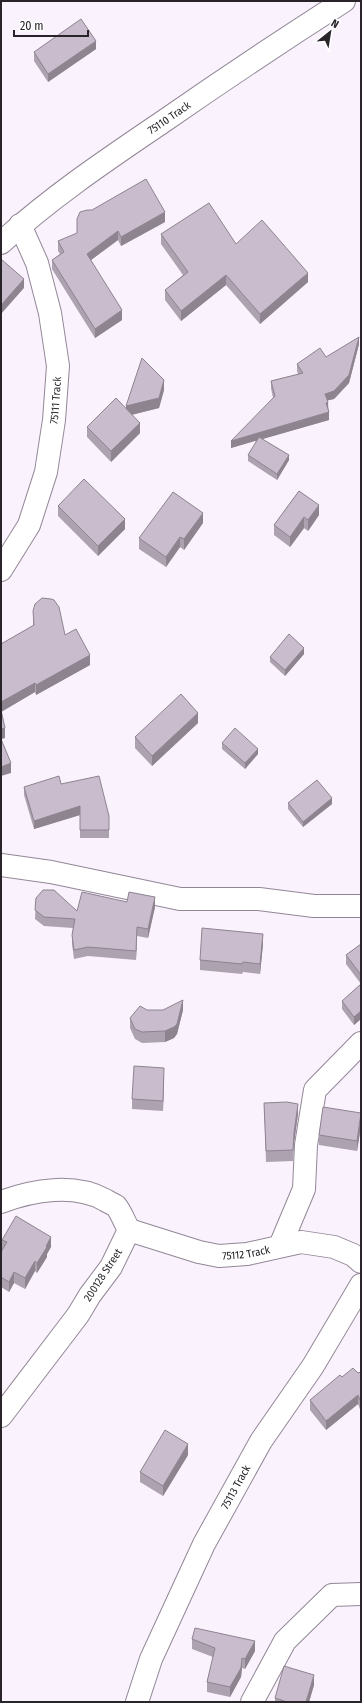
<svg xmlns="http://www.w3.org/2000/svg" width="362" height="1703" font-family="'Fira Sans Condensed',sans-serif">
  <rect width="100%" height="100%" fill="#faf2fd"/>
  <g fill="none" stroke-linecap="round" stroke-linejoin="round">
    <g stroke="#938797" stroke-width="24">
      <g id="street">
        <path id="s1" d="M1,243C51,197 108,159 164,121C223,80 283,40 344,1"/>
        <path id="s2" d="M1,570L29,525L46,472L54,420L58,366L50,313L37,263L20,225"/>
        <path d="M1,865L51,872L180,899H259L314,906H361"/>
        <path d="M1,1202C33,1190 74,1183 105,1200C108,1202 113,1204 116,1206C121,1212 125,1223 129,1230L111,1267L90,1295L78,1315L1,1416"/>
        <path id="s3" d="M129,1230L199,1252L219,1256L247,1254L301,1242L334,1247L353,1255L361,1262"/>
        <path d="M280,1246L304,1189L306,1145L315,1090L361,1043"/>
        <path id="s4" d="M137,1702L151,1659L204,1544L261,1441L313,1366L361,1285"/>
        <path d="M252,1702L285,1641L332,1595L361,1594"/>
      </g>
    </g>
    <use href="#street" stroke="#fff" stroke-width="22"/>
  </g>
  <g fill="#ada2b0">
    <path d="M96,49L48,82L34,61V52Z"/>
    <path d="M165,222L121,246L118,240L91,260L122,320L95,338L52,269V260L60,254L58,251V241Z"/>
    <path d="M161,234L236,244L308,282L260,324L226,285L181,321L165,300V290L183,275L161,244Z"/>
    <path d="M361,301V312L360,310V302Z"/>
    <path d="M359,344L349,383L334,399L328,400L329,420L262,439L289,460L277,480L248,461V455L257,440L231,448L273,398L271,388V381L298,374L297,371V364L326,357Z"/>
    <path d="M164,390L159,408L132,415L140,433L111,462L87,437V427L126,409Z"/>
    <path d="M299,491L319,515L308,531L304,528L290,547L274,535V525Z"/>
    <path d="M58,506L125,529L98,556L58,516Z"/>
    <path d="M203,523L184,550L180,547L166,567L139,549V538Z"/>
    <path d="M33,611L65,635L90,665L36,695L35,692L1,712L5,738L1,739V644L33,626Z"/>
    <path d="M304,654L285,676L270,662V657Z"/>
    <path d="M198,723L152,766L135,748V737Z"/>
    <path d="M222,743L258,754L245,769L222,749Z"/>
    <path d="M61,784L109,816V838H80V815L34,829L24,795V787Z"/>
    <path d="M288,803L332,804L303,827L288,809Z"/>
    <path d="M36,898L77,911L127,902L155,907L148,938L137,936L136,960L88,956L74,959L72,944V935L73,928L44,926L35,919Z"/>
    <path d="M263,944L260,974L243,972L242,974L200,970V960Z"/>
    <path d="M361,944V984L346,964V955Z"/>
    <path d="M361,984V1019L354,1025L342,1009V1001Z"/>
    <path d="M147,1010H183L177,1034L174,1038L165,1042L142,1043L135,1039L130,1028V1018Z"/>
    <path d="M164,1078L163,1111L132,1109V1099Z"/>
    <path d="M264,1103L298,1114L294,1143L293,1161L266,1162Z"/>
    <path d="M361,1113V1126L357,1151L319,1145V1135Z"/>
    <path d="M2,1240L51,1247L47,1254V1257L37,1273L35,1271L25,1289L14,1283L9,1292L1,1287V1252L2,1250Z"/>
    <path d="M361,1372V1412L358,1404L326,1430L310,1410V1400L342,1377Z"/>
    <path d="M188,1455L163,1496L140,1482V1472Z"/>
    <path d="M192,1639L255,1651L245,1669L242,1668L241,1677L230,1697L207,1692V1682L213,1657L192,1649Z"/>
    <path d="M314,1685L309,1702H275V1698Z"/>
  </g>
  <g fill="#8d8490">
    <path d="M96,41V49L48,82V74Z"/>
    <path d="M165,212V222L121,246V237Z"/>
    <path d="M118,231V240L87,263V254Z"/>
    <path d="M308,273V282L260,324V314Z"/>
    <path d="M226,275V285L181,321V311Z"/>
    <path d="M24,279V288L1,314V305Z"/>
    <path d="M122,310V320L95,338V329Z"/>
    <path d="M359,337V344L349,383L334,399L325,401V394Z"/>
    <path d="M164,380V390L159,408L126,416V406Z"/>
    <path d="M328,402V410L326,403Z"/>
    <path d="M329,412V420L231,448V441Z"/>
    <path d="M140,423V433L111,462V451Z"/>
    <path d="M289,455V460L277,480V474Z"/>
    <path d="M319,505V515L308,531V520Z"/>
    <path d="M203,513V523L184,550V539Z"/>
    <path d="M304,517V528L290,547V537Z"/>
    <path d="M125,519V529L98,556V546Z"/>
    <path d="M180,537V547L166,567V557Z"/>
    <path d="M304,648V654L285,676V670Z"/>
    <path d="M90,655V665L36,695V685Z"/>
    <path d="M35,683V692L1,712V702Z"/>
    <path d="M198,713V723L152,766V756Z"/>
    <path d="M5,728V738L1,739V729Z"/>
    <path d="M258,749V754L245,769V763Z"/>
    <path d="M11,763V773L1,776V767Z"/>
    <path d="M332,798V804L303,827V822Z"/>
    <path d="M80,806V815L34,829V821Z"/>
    <path d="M155,897V907L148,938V929Z"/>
    <path d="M137,927V936L136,960V951Z"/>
    <path d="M263,934V944L260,974V964Z"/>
    <path d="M183,1000V1010L177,1034L174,1038L165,1042V1031Z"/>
    <path d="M361,1011V1019L354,1025V1017Z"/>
    <path d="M164,1068V1078L163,1111V1101Z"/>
    <path d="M298,1104V1114L294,1143L293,1161L294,1133Z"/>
    <path d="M361,1116V1126L357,1151V1141Z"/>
    <path d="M51,1237V1247L47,1254V1257L37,1273V1263Z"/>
    <path d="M35,1261V1271L25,1289V1278Z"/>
    <path d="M14,1272V1283L9,1292V1282Z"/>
    <path d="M358,1395V1404L326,1430V1421Z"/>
    <path d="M188,1444V1455L163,1496V1486Z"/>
    <path d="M255,1641V1651L245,1669V1659Z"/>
    <path d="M242,1658V1668L241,1677L230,1697V1687Z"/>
    <path d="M314,1675V1685L309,1702H306Z"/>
  </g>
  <g fill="#c9bccd" stroke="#8d8490">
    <path d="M81,19L96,41L48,74L34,52Z"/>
    <path d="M146,179L165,212L121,237L118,231L87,254L122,310L95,329L52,260L64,252L58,241L77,233V219L80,212L87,210H92Z"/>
    <path d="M209,203L236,244L262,220L308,273L260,314L226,275L181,311L165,290L188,272L161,234Z"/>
    <path d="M1,259L24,279L1,305Z"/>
    <path d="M359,337L349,375L334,391L325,394L328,402L326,403L329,412L231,441L275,396L271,381L303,373L297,364L320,348L326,357Z"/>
    <path d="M142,358L164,380L159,398L126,406Z"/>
    <path d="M116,398L140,423L111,451L87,427Z"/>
    <path d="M259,437L289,455L277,474L248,455Z"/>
    <path d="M84,479L125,519L98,546L58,506Z"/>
    <path d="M299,491L319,505L308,520L304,517L290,537L274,525Z"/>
    <path d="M173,492L203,513L184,539L180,537L166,557L139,538Z"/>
    <path d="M42,598L51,599L54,600L59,607L65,635L76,629L90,655L36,685L35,683L1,702V644L34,625L33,611L35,604Z"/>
    <path d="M289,634L304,648L285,670L270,657Z"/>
    <path d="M181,694L198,713L152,756L135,737Z"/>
    <path d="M1,710L5,728L1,729Z"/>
    <path d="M235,728L258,749L245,763L222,743Z"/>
    <path d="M1,739L11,763L1,767Z"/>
    <path d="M59,776L61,784L99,776L109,816V830H80V806L34,821L24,787Z"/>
    <path d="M317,780L332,798L303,822L288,803Z"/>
    <path d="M43,890H54L77,911L82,892L127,902L129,892L155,897L148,929L137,927L136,951L88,947L74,950L72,935L75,919L44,917L35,910L36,898Z"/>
    <path d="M202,928L263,934L260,964L243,962L242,964L200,960Z"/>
    <path d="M361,944V975L346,955Z"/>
    <path d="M361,984V1011L354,1017L342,1001Z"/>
    <path d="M183,1000L177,1024L174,1027L165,1031L142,1032L135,1029L130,1018L140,1006L147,1010H163Z"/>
    <path d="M134,1066L164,1068L163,1101L132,1099Z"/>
    <path d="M287,1102L298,1104L294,1133L293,1150L266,1151L264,1103Z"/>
    <path d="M323,1107L361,1113L357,1141L319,1135Z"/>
    <path d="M16,1216L51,1237L46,1246L47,1247L37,1263L35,1261L25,1278L14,1272L9,1282L1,1277V1252L7,1242L2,1240Z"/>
    <path d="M353,1368L358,1373L361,1372V1402L358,1395L326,1421L310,1400L340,1375L342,1377Z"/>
    <path d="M165,1430L188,1444L163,1486L140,1472Z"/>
    <path d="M195,1628L255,1641L245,1659L242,1658L241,1668L230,1687L207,1682L215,1648L192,1639Z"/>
    <path d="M284,1666L314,1675L306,1702H287L275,1698Z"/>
  </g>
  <g text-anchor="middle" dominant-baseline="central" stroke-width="3.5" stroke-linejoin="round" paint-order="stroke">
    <g font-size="11" fill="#28242a" stroke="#fff">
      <text stroke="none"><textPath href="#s1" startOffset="210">75110 Track</textPath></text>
      <text stroke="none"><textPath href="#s2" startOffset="181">75111 Track</textPath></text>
      <text stroke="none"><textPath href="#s3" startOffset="121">75112 Track</textPath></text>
      <text transform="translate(103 1275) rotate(-57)">200128 Street</text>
      <text stroke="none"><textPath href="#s4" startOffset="237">75113 Track</textPath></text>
    </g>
  </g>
  <rect width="362" height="1703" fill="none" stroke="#28242a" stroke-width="4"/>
  <g transform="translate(330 32) rotate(30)" stroke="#ffffff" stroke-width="3" paint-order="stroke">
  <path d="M0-3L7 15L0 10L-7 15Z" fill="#28242a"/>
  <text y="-6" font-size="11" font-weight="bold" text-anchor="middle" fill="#28242a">N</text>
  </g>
  <path d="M14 30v6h74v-6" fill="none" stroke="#28242a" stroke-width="2"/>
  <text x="20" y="30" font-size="12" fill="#28242a" stroke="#ffffff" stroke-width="3" paint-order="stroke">20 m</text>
</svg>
